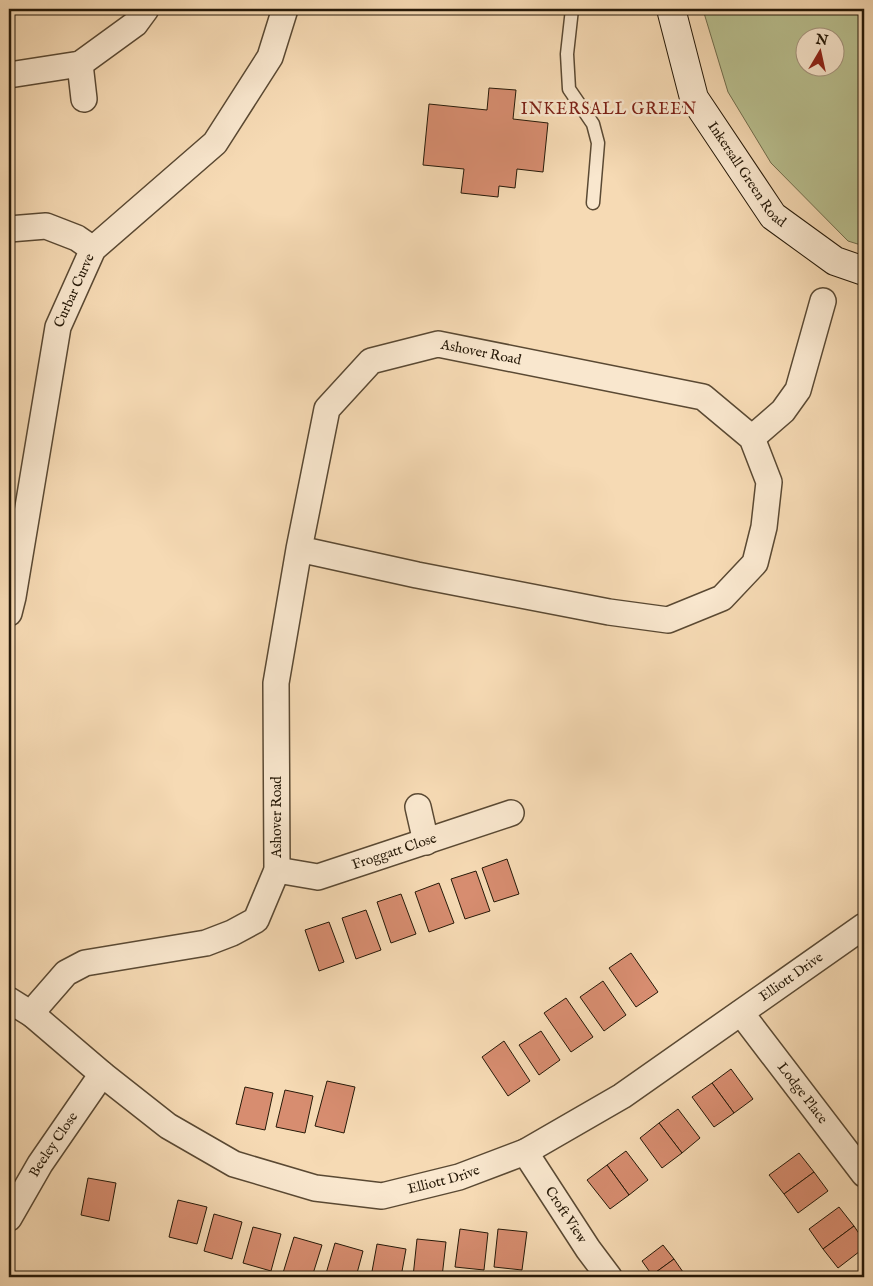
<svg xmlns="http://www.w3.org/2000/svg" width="873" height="1286" font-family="'IM FELL English',serif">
  <rect width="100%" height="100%" fill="#f6dab4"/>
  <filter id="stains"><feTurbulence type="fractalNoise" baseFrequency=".004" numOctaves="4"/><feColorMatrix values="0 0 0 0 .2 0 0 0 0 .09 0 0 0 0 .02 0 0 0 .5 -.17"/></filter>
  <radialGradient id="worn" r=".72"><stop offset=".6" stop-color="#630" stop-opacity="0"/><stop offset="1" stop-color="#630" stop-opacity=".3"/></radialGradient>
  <path fill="#b9c090" stroke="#706c4c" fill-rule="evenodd" d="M705,9H864V246L848,241L771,163L728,92L704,13ZM806,38H836V68H806Z"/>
  <g fill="#d78d70" stroke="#261908">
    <path d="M489,88L516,90L513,119L548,123L543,172L517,169L515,188L499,186L498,197L461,193L464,169L423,165L429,104L487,110Z"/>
    <path d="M507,859L519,894L494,902L482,868Z"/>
    <path d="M476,871L490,911L465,919L451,879Z"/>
    <path d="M439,883L454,923L429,932L415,892Z"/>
    <path d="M401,894L416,934L391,943L377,902Z"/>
    <path d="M366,910L381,950L356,959L342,918Z"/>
    <path d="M329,922L344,962L319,971L305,930Z"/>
    <path d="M631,953L658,992L636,1007L609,968Z"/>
    <path d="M603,981L626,1015L604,1031L580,997Z"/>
    <path d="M566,998L593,1037L571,1052L544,1013Z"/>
    <path d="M541,1031L560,1060L539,1075L519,1045Z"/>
    <path d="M504,1041L530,1081L508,1096L482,1057Z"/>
    <path d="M731,1069L753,1099L734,1113L712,1083Z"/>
    <path d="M327,1081L355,1087L344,1133L315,1126Z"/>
    <path d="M712,1083L734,1113L714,1127L692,1097Z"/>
    <path d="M245,1087L273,1093L265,1130L236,1124Z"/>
    <path d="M285,1090L313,1096L305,1133L276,1127Z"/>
    <path d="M678,1109L700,1138L682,1153L659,1123Z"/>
    <path d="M659,1123L682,1153L662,1168L640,1138Z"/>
    <path d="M626,1151L648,1180L629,1195L607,1165Z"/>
    <path d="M799,1153L814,1172L784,1194L769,1175Z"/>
    <path d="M607,1165L629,1195L610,1209L587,1180Z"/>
    <path d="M814,1172L828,1191L798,1213L784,1194Z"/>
    <path d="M88,1178L116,1183L109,1221L81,1215Z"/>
    <path d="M178,1200L207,1207L197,1244L169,1237Z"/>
    <path d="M839,1207L854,1226L823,1249L809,1229Z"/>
    <path d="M214,1214L242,1222L232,1259L204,1251Z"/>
    <path d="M854,1226L864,1241V1248L838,1268L823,1249Z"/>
    <path d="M253,1227L281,1234L271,1271L243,1263Z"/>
    <path d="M460,1229L488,1233L484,1270L455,1267Z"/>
    <path d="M498,1229L527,1232L522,1270L494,1267Z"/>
    <path d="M294,1237L322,1245L312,1277H296L283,1273Z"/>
    <path d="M417,1239L446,1242L442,1277H413Z"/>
    <path d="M335,1243L363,1251L356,1277H325Z"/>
    <path d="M377,1244L406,1249L401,1277H371Z"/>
    <path d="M663,1245L674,1259L652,1275L642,1261Z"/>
    <path d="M674,1259L683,1272L676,1277H654L652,1275Z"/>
  </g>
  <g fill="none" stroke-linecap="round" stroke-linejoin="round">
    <g stroke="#5a4933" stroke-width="15">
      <path id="lane" d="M572,9L567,54L569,89L593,124L598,143L593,203"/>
    </g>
    <g stroke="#5a4933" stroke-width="28">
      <g id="street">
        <path d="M80,64L84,99"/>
        <path d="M9,75L80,64L135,24L146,9"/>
        <path d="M9,229L46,226L77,238L93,249"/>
        <path d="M752,438L783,411L798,390L823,301"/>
        <path id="s1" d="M9,613L13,597L58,327L93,249L215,143L270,57L285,9"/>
        <path d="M418,807L426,842"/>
        <path id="s2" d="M277,870L318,877L511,813"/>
        <path id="s3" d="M9,1000L33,1015L102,1074L168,1126L234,1164L315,1188L382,1196L459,1177L525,1152L622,1096L864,926"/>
        <path id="s4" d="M741,1013L864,1174"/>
        <path id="s5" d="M33,1015L39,1004L66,973L85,963L206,943L232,933L256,920L277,870L276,683L299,549L327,409L371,361L438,344L703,397L752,438L769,482L764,527L755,563L722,598L668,620L609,612L417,575L299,549"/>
        <path id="s6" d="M525,1152L588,1249L609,1277"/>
        <path id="s7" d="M9,1218L40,1164L102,1074"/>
      </g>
    </g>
    <g stroke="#261908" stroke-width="30">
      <g id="secondary">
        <path id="s8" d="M671,9L694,98L773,216L835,261L864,271"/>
      </g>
    </g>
    <use href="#lane" stroke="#f9e7ce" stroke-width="12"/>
    <use href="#street" stroke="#f9e7ce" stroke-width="25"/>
    <use href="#secondary" stroke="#f9e7ce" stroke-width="28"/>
  </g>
  <g text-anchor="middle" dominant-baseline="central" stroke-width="5" stroke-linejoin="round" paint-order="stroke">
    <g font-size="14" fill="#261908" stroke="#f9e7ce">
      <text stroke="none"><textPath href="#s8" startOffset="185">Inkersall Green Road</textPath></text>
      <text stroke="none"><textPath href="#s1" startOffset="330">Curbar Curve</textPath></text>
      <text stroke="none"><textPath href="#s5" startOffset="951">Ashover Road</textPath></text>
      <text transform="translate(277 817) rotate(-90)">Ashover Road</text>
      <text stroke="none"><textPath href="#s2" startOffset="122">Froggatt Close</textPath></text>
      <text stroke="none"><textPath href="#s3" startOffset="900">Elliott Drive</textPath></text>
      <text stroke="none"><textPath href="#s4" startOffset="101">Lodge Place</textPath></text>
      <text stroke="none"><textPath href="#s7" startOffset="86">Beeley Close</textPath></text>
      <text stroke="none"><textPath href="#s3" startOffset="495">Elliott Drive</textPath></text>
      <text stroke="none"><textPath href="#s6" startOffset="75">Croft View</textPath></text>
    </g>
    <g font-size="16" letter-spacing="1" fill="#7a1f14" stroke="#f9e7ce">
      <text x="609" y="110">INKERSALL GREEN</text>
    </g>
  </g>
  <rect width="873" height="1286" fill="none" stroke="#f6dab4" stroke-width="30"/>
  <rect x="10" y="10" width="853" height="1266" fill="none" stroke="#261908" stroke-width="2.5"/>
  <rect x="15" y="15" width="843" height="1256" fill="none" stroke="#261908"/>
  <g transform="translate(820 52) rotate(9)"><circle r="24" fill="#f9e7ce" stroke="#a5957f"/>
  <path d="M0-4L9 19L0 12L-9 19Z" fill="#8f2418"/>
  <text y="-8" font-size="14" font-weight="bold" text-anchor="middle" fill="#261908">N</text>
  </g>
  <rect width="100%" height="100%" filter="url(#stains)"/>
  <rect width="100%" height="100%" fill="url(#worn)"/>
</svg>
